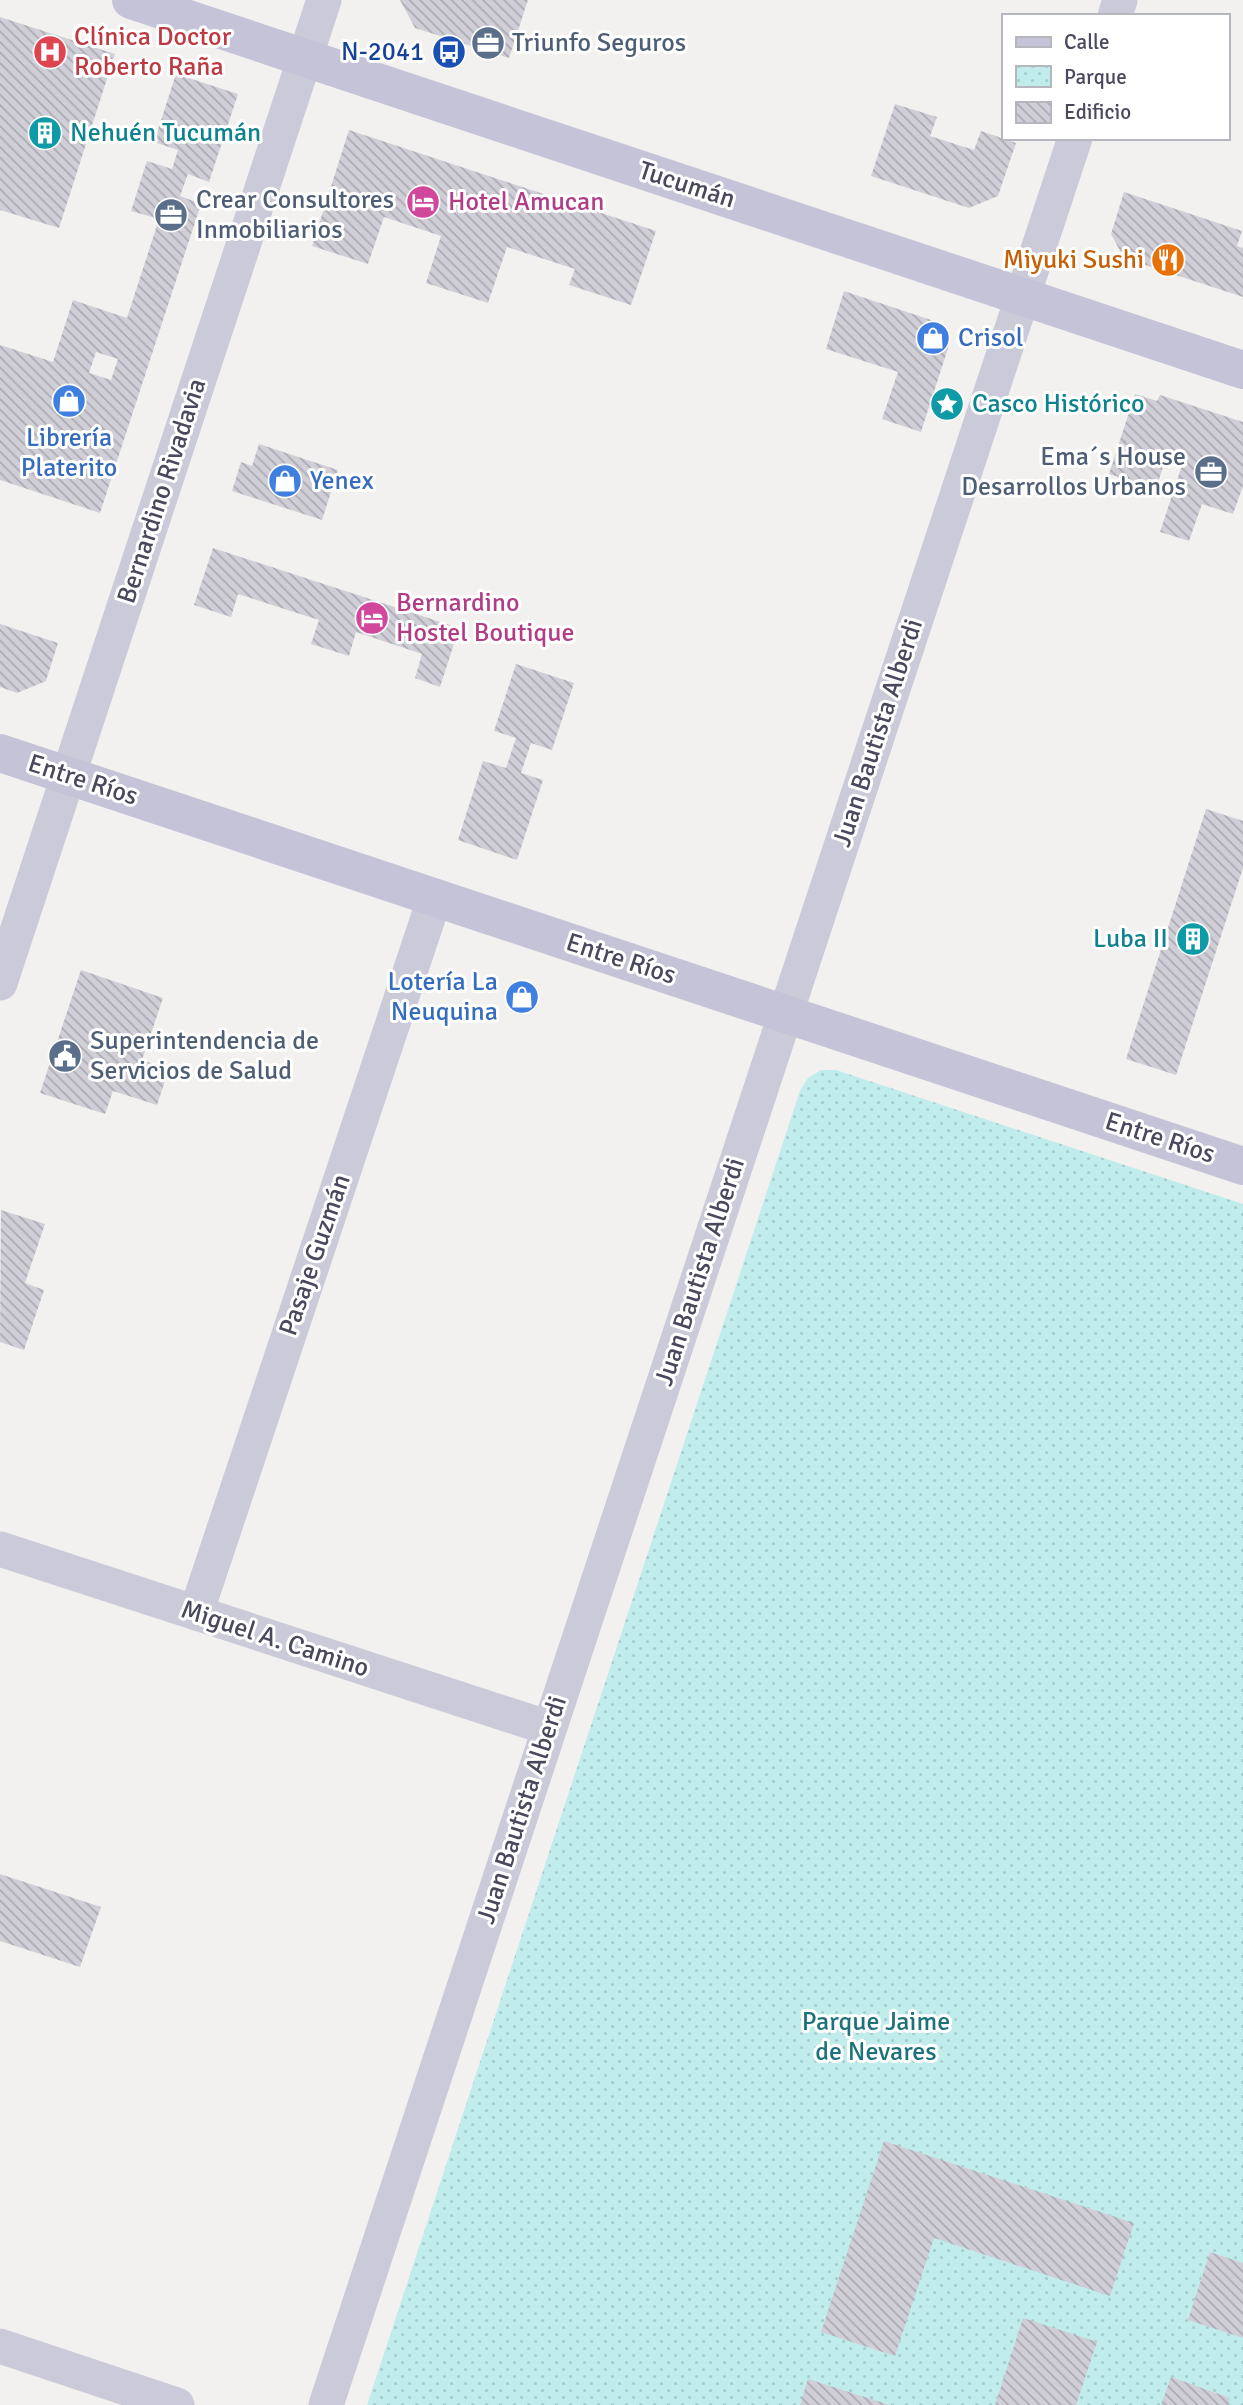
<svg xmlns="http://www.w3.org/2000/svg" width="1243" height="2405" font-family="Signika,sans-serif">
  <defs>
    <pattern id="park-dots" width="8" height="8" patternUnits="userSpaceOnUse" patternTransform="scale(1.75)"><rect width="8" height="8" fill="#c0edec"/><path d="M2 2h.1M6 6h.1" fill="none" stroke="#a6cdcd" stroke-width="1.8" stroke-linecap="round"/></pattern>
    <pattern id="building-back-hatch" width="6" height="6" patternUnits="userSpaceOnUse" patternTransform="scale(1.75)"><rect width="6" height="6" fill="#d0cfd7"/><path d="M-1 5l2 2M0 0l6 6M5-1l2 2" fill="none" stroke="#abaab2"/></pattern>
  </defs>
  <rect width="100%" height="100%" fill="#f2f1ef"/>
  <path fill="url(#park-dots)" d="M821,1070H836L1243,1204V2405H367L800,1091L808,1078Z"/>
  <g fill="url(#building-back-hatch)" fill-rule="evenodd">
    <path d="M400,0H528L509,58L415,28Z"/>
    <path d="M0,17L115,54L59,228L0,210Z"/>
    <path d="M176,74L238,94L209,182L188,174L180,196L201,204L100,513L0,480V345L53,362L73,300L127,318L159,219L131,211L147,161L172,169L178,150L154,142ZM96,352L118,359L111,380L89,373Z"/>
    <path d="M895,104L937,117L930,136L974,150L981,131L1016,143L998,196L969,208L871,176Z"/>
    <path d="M349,130L656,231L631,305L569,285L575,269L507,247L488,303L426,283L441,236L384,217L368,264L312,246Z"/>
    <path d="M1124,192L1242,231L1237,246L1243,248V297L1124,258L1111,234Z"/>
    <path d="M844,291L940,323L950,342L921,432L882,419L898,372L826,349Z"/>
    <path d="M1135,394L1157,401L1160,395L1243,422V486L1233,514L1202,504L1189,541L1160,532L1184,459L1167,454L1156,489L1109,474Z"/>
    <path d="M259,444L338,470L322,520L232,491L241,462L252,466Z"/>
    <path d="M213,548L459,628L440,687L415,678L422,654L356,632L349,656L311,644L319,620L238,594L231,617L194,605Z"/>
    <path d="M0,624L58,643L46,681L17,693L0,687Z"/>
    <path d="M516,664L574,683L552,750L531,743L521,773L543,780L517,860L458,840L483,761L506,768L516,738L494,731Z"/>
    <path d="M1206,809L1243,821V868L1176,1075L1126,1059Z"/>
    <path d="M81,970L163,998L142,1060L169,1069L157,1105L113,1091L105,1114L40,1093Z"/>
    <path d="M1,1210L45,1224L25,1283L44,1290L24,1350L0,1342Z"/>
    <path d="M0,1874L101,1907L80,1967L0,1941Z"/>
    <path d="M884,2141L1134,2223L1110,2296L934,2238L895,2356L821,2332Z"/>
    <path d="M1210,2252L1243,2263V2338L1188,2320Z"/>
    <path d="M1023,2318L1097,2342L1076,2405H995Z"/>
    <path d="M1171,2377L1230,2398L1228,2405H1161Z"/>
    <path d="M808,2379L887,2404V2405H800Z"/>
  </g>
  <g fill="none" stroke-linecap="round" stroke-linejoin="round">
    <g stroke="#cacad9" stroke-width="35">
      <path d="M1115,16L1120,0"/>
      <path d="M0,983L324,0"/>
      <path d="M0,1549L549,1728"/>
      <path d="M196,1613L435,897"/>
      <path d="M0,2346L177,2405"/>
      <path d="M326,2405L1075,138"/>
    </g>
    <g stroke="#c5c3d7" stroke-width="38">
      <path d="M131,0L1243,370"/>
      <path d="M0,753L1243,1166"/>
    </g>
  </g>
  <defs>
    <g id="office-disc" transform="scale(1.75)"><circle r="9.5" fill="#5c6f8a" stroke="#fff"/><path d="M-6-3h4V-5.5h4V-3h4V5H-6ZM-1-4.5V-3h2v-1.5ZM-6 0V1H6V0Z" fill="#fff"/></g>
    <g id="hospital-disc" transform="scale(1.75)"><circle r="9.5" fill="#e0444e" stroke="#fff"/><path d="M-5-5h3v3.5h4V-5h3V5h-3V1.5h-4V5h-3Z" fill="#fff"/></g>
    <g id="bus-disc" transform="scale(1.75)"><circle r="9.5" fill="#1a4fb4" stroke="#fff"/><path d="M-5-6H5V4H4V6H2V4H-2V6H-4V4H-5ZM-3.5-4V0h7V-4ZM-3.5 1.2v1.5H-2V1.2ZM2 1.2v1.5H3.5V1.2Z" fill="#fff"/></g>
    <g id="building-disc" transform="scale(1.75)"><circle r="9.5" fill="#0f9aa8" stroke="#fff"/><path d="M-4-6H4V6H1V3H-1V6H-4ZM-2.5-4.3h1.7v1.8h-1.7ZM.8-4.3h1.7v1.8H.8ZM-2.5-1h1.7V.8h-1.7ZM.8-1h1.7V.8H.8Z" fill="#fff"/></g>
    <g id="hotel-disc" transform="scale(1.75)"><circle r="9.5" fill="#d1479c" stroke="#fff"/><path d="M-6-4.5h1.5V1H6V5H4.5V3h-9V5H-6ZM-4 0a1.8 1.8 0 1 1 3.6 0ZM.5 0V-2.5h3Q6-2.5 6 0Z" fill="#fff"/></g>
    <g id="restaurant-disc" transform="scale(1.75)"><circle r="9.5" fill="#e8710a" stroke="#fff"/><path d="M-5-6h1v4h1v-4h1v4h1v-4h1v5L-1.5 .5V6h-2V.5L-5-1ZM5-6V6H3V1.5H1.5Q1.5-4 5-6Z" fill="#fff"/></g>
    <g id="shop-disc" transform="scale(1.75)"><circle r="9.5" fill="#3f7fe0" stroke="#fff"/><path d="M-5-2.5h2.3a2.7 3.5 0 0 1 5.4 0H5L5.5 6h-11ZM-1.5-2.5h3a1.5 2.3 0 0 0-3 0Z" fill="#fff"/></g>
    <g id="sight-disc" transform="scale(1.75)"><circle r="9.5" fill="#0f9aa8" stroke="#fff"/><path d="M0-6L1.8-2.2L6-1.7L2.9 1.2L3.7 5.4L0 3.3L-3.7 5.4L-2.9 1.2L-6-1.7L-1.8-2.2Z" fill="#fff"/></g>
    <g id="civic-disc" transform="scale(1.75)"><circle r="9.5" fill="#5c6f8a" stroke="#fff"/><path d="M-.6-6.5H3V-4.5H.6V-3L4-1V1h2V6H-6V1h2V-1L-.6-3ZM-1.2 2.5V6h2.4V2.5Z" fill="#fff"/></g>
  </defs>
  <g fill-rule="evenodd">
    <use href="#office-disc" x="488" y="43"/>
    <use href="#hospital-disc" x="50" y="52"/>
    <use href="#bus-disc" x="449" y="52"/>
    <use href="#building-disc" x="45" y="133"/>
    <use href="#hotel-disc" x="423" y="202"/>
    <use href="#office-disc" x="171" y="215"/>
    <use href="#restaurant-disc" x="1168" y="260"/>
    <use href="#shop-disc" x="933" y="338"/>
    <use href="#shop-disc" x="69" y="401"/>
    <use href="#sight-disc" x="947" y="404"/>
    <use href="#office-disc" x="1211" y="472"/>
    <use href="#shop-disc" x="285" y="481"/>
    <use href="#hotel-disc" x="372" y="618"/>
    <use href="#building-disc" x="1193" y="939"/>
    <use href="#shop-disc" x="522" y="997"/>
    <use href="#civic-disc" x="65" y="1056"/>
  </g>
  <g text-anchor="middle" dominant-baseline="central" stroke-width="6" stroke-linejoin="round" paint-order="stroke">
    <g font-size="26" fill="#be3a42" stroke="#fff" text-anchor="start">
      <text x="74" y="37">Clínica Doctor<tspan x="74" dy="30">Roberto Raña</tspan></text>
    </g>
    <g font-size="26" fill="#4e5e75" stroke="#fff" text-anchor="start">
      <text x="512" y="43">Triunfo Seguros</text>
      <text x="196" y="200">Crear Consultores<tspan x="196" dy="30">Inmobiliarios</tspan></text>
      <text x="1186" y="457" text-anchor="end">Ema´s House<tspan x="1186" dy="30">Desarrollos Urbanos</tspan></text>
      <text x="90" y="1041">Superintendencia de<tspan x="90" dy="30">Servicios de Salud</tspan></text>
    </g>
    <g font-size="26" fill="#164399" stroke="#fff" text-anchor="end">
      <text x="424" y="52">N-2041</text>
    </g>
    <g font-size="26" fill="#0d838f" stroke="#fff" text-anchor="start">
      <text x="70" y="133">Nehuén Tucumán</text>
      <text x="972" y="404">Casco Histórico</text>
      <text x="1168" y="939" text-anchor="end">Luba II</text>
    </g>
    <g font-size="26" fill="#49485c" stroke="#fff">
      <text transform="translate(687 185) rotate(18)">Tucumán</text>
      <text transform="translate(162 491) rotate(-72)">Bernardino Rivadavia</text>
      <text transform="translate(878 733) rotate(-72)">Juan Bautista Alberdi</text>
      <text transform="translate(83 780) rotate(18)">Entre Ríos</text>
      <text transform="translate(621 959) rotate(18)">Entre Ríos</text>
      <text transform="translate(1160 1138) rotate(18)">Entre Ríos</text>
      <text transform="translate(315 1255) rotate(-71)">Pasaje Guzmán</text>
      <text transform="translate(700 1272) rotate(-72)">Juan Bautista Alberdi</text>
      <text transform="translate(275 1639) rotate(18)">Miguel A. Camino</text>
      <text transform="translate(522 1810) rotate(-72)">Juan Bautista Alberdi</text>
    </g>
    <g font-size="26" fill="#b23c85" stroke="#fff" text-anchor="start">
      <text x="448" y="202">Hotel Amucan</text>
      <text x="396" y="603">Bernardino<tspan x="396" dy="30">Hostel Boutique</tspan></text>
    </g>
    <g font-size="26" fill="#c56008" stroke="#fff" text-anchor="end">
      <text x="1144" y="260">Miyuki Sushi</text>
    </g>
    <g font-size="26" fill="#366cbe" stroke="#fff" text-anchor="start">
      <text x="958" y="338">Crisol</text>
      <text x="69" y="438" text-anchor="middle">Librería<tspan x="69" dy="30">Platerito</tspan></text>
      <text x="310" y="481">Yenex</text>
      <text x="498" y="982" text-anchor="end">Lotería La<tspan x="498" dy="30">Neuquina</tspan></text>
    </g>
    <g font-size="26" fill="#1b727b" stroke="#fff">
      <text x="876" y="2022">Parque Jaime<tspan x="876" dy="30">de Nevares</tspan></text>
    </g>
  </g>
  <rect x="1002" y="14" width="228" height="126" fill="#ffffff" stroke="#b6b6be" stroke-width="2"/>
  <rect x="1016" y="37" width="35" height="10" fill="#c5c3d7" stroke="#b6b6be" stroke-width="2"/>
  <text x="1064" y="49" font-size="21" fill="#49485c">Calle</text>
  <rect x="1016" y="66" width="35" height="21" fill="url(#park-dots)" stroke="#b6b6be" stroke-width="2"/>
  <text x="1064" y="84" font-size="21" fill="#49485c">Parque</text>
  <rect x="1016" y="102" width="35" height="21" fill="url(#building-back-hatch)" stroke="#b6b6be" stroke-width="2"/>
  <text x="1064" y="119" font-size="21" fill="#49485c">Edificio</text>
</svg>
